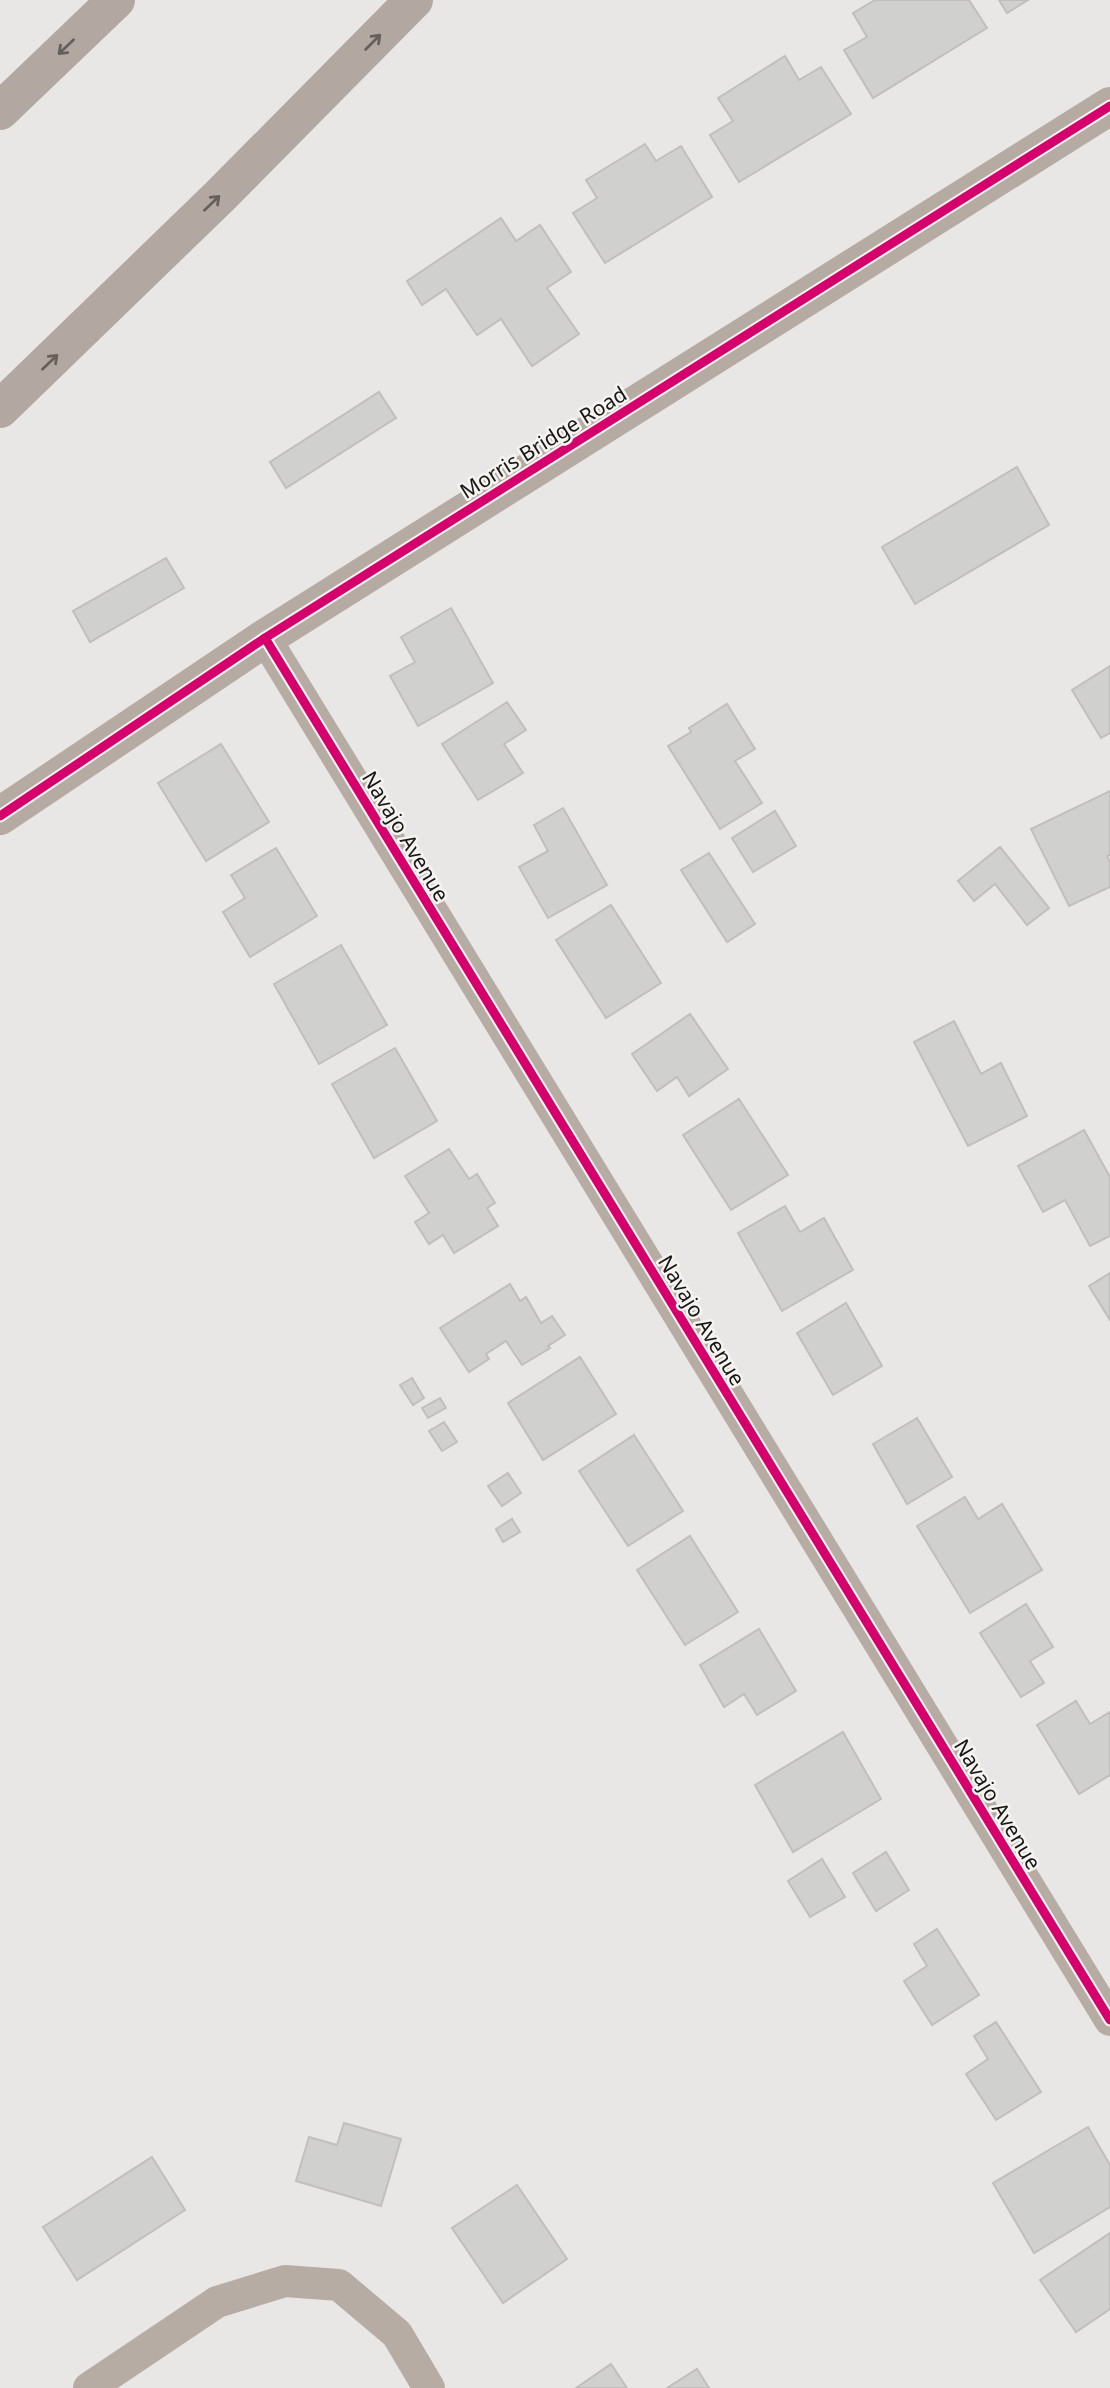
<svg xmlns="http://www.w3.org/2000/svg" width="1110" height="2388" font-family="'Noto Sans',sans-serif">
  <rect width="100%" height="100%" fill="#e8e7e5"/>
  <g fill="#d0d0ce" stroke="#c0bfbd" stroke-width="2">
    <path d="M875,0H969L987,28L873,98L844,50L867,37L853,13Z"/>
    <path d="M999,0H1028L1007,13Z"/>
    <path d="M785,56L799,80L821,67L851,114L739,182L710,135L733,121L718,98Z"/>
    <path d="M645,144L656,161L681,146L712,197L605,263L573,213L597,198L586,180Z"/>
    <path d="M501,218L516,241L540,225L571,272L547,288L579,334L532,366L501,319L477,335L446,289L422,305L407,281Z"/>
    <path d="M379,392L396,418L286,488L270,462Z"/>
    <path d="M1017,467L1049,525L915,604L882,547Z"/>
    <path d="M166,558L184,588L90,642L73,611Z"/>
    <path d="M451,608L493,683L418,726L390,676L415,662L401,637Z"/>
    <path d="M1110,666V733L1101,738L1072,690Z"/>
    <path d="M507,702L526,730L504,744L523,773L478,800L442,744Z"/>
    <path d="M727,704L755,749L735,761L762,803L720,829L668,746L691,732L689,728Z"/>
    <path d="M221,744L269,822L206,861L158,783Z"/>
    <path d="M1110,791V855L1107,856L1110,862V887L1069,906L1031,829Z"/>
    <path d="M563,808L607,885L548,918L519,867L548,851L534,825Z"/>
    <path d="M775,811L796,846L753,872L732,838Z"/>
    <path d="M1000,847L1049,908L1027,925L995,884L974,901L958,881Z"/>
    <path d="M276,848L317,916L250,957L223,912L245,898L231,875Z"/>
    <path d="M709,853L755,924L727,942L681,870Z"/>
    <path d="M611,905L661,983L606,1018L556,940Z"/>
    <path d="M341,945L387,1025L319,1064L274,984Z"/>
    <path d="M690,1014L728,1069L689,1096L677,1077L657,1091L632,1054Z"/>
    <path d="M954,1021L981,1074L1001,1063L1027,1116L968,1146L914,1042Z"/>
    <path d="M395,1048L437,1121L374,1158L332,1084Z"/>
    <path d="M739,1099L788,1175L731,1210L683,1135Z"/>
    <path d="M1084,1130L1110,1177V1236L1090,1246L1065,1200L1043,1212L1018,1166Z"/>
    <path d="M449,1149L469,1179L477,1174L495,1203L487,1208L498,1226L454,1253L443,1235L429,1244L415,1222L429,1213L405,1176Z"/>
    <path d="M785,1206L800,1232L824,1218L853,1270L782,1311L738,1233Z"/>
    <path d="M1110,1273V1320L1089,1286Z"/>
    <path d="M510,1284L520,1301L526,1297L541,1323L552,1316L565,1335L548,1346L550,1348L522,1365L506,1341L486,1354L489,1359L469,1372L440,1328Z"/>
    <path d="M846,1303L882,1366L833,1395L797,1333Z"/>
    <path d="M580,1357L616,1414L543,1460L508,1403Z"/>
    <path d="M412,1378L424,1398L413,1405L400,1385Z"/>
    <path d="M440,1398L446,1408L428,1418L422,1408Z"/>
    <path d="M917,1418L952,1477L907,1504L873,1444Z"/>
    <path d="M444,1422L457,1442L442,1451L429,1431Z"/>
    <path d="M634,1435L683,1511L628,1546L579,1471Z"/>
    <path d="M508,1473L521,1493L502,1506L488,1486Z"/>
    <path d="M965,1497L978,1519L1002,1504L1042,1570L970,1613L917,1526Z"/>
    <path d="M512,1519L520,1532L503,1542L496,1529Z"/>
    <path d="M690,1536L738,1612L685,1645L637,1570Z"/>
    <path d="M1026,1604L1053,1647L1030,1661L1044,1683L1021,1697L980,1633Z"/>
    <path d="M759,1629L796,1691L757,1715L744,1694L724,1707L700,1665Z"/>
    <path d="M1076,1701L1090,1724L1110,1712V1775L1079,1794L1037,1725Z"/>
    <path d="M843,1732L881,1799L793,1852L755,1785Z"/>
    <path d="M886,1852L909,1890L876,1911L853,1873Z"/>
    <path d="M822,1859L845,1897L810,1917L788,1881Z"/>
    <path d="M937,1929L979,1995L932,2025L904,1981L927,1966L914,1944Z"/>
    <path d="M996,2022L1041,2092L996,2120L966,2074L988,2059L974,2036Z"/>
    <path d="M344,2123L401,2139L381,2206L296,2181L309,2137L337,2145Z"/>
    <path d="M1088,2127L1110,2165V2207L1034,2253L993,2183Z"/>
    <path d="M152,2157L185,2210L77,2280L43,2227Z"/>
    <path d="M517,2185L567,2259L503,2303L452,2228Z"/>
    <path d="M1110,2233V2309L1076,2332L1040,2280Z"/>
    <path d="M611,2364L627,2388H576Z"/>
    <path d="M697,2369L709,2388H667Z"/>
  </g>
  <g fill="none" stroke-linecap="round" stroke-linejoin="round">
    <g stroke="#b7aca4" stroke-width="32">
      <path d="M265,638L1110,2020"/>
      <path d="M89,2388L217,2302L285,2281L339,2285L397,2334L429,2388"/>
    </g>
    <path stroke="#b5aba3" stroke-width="38" d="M0,816L265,638L1110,106"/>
    <g stroke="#b2a8a1" stroke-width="38">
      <path d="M0,111L116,0"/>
      <path d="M0,409L220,196L414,0"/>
    </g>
    <g stroke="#f6f4f1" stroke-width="13">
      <g id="cycleway">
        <path d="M265,638L1110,2020"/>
        <path d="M0,816L265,638L1110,106"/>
      </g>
    </g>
    <use href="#cycleway" stroke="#d6006c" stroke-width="9"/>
  </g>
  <defs><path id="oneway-shaft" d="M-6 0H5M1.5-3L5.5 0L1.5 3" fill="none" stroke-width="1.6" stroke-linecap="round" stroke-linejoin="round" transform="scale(1.75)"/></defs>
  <g stroke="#65605c">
    <use href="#oneway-shaft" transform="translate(373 42) rotate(-45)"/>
    <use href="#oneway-shaft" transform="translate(66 47) rotate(136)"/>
    <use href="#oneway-shaft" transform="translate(212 203) rotate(-44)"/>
    <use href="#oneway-shaft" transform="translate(50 362) rotate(-44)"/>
  </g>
  <g text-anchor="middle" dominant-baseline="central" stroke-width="5" stroke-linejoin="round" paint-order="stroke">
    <g font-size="21" fill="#181716" stroke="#f6f4f1">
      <text transform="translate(543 442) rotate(-32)">Morris Bridge Road</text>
      <text transform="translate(406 836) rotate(59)">Navajo Avenue</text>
      <text transform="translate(702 1320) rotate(59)">Navajo Avenue</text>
      <text transform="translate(998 1804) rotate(59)">Navajo Avenue</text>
    </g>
  </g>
</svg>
